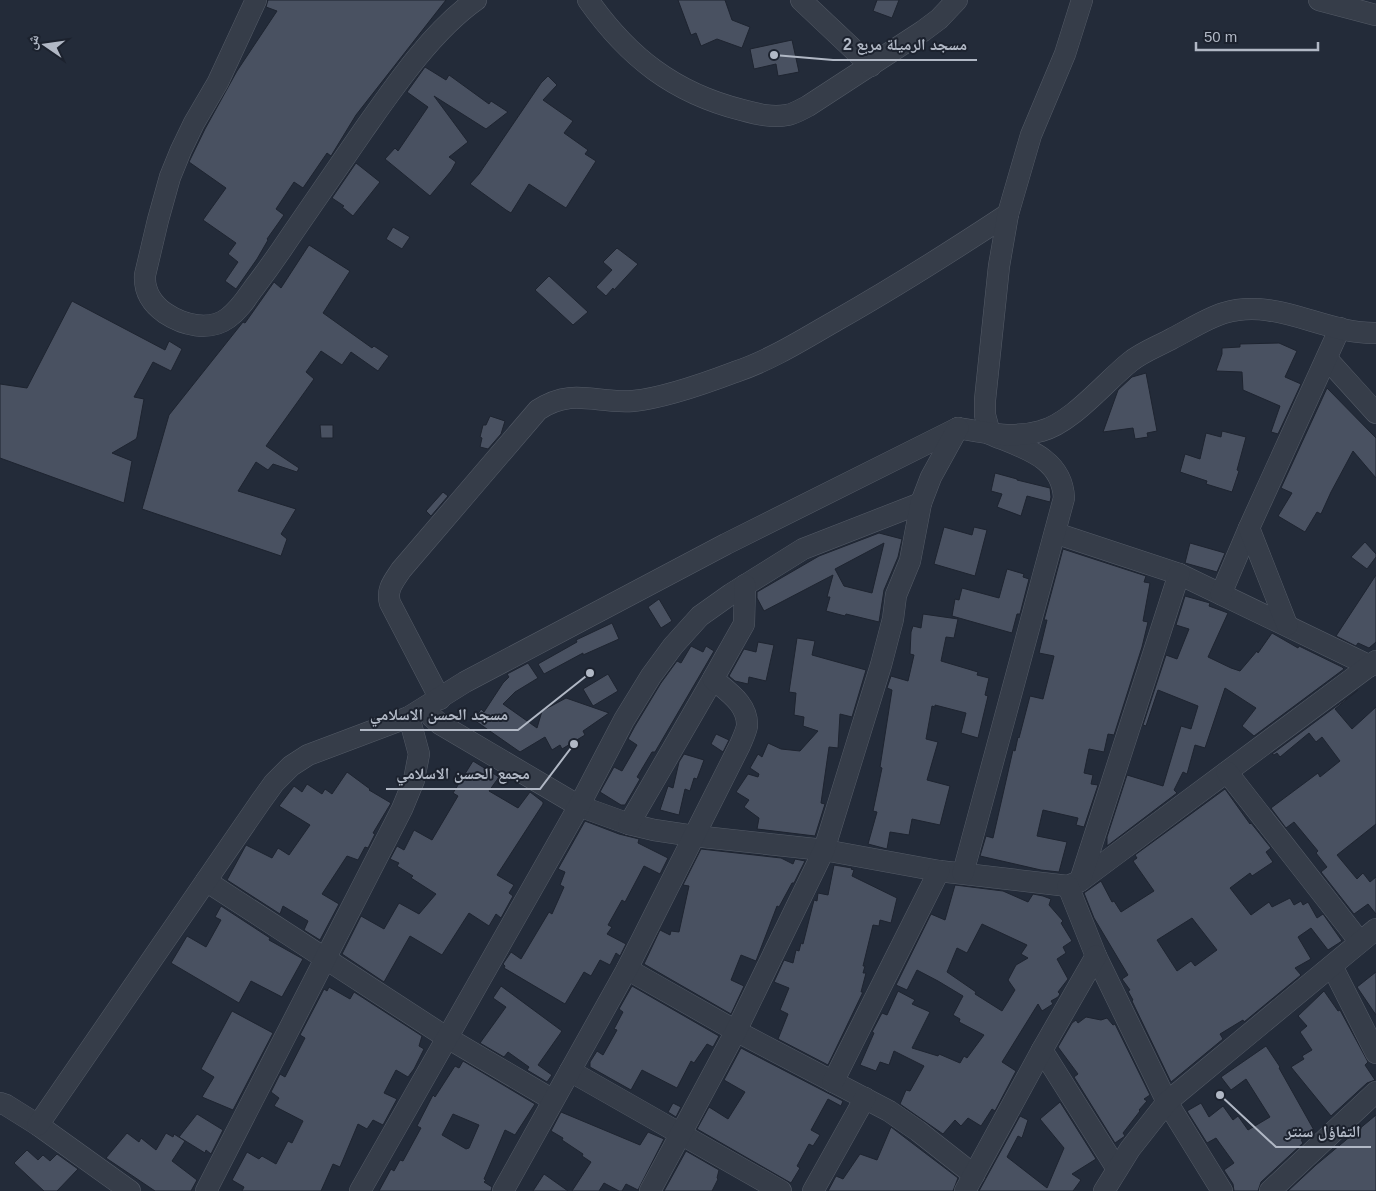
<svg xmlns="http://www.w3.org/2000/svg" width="1376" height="1191" font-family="Helvetica,'Noto Naskh Arabic',sans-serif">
  <rect width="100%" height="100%" fill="#232b39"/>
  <g fill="#495161" stroke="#1e2430" fill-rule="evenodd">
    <path d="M268,0H446L356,115L331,156L327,153L303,188L294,182L276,209L284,215L267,239L268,240L257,259L236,289L225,281L238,262L228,254L236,243L203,220L226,188L189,162L205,129L237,71L277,11L266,7Z"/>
    <path d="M678,0H725L732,20L750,27L742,48L717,39L701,46L696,33L691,35Z"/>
    <path d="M877,0H899L892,18L873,11Z"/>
    <path d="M792,40L799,72L778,76L776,64L754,69L750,49Z"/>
    <path d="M425,67L446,80L449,75L489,104L491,101L508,112L486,129L434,96L468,142L449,157L456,162L451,171L430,196L385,159L395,148L398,151L428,107L407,92Z"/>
    <path d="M548,76L557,85L543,100L573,121L564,133L588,150L585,154L596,161L566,208L529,184L511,213L506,210L470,184L479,174L541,83Z"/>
    <path d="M356,163L380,182L353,216L342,207L344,206L332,198Z"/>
    <path d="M393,227L410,237L402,249L386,239Z"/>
    <path d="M309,245L350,271L323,313L372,348L374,346L389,356L378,371L351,352L342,365L321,351L306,372L314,379L266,446L299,468L297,472L273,464L268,470L256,462L238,491L296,509L281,534L287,539L281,556L142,509L169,415L243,322L245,323L274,282L281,288Z"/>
    <path d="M617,248L638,264L614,290L613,288L606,296L596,287L612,270L603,262Z"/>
    <path d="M549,276L588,312L573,325L535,290Z"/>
    <path d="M72,301L165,350L169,341L182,349L171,371L153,362L134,397L144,399L137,437L136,439L112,453L132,461L124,503L0,458V384L27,388Z"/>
    <path d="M1279,343L1297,351L1285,377L1301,384L1278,434L1271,432L1280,406L1243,390L1242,372L1216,371L1222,354V348L1240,347V344Z"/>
    <path d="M1146,373L1157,431L1147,433L1148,437L1135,439L1133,428L1103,432L1118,390L1132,377Z"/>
    <path d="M1327,388L1376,438V478L1353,451L1331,492L1321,514L1317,512L1305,532L1278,516L1292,493L1281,488Z"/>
    <path d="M490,416L505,421L501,434L488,449L480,447L482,438L480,437L483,425H486Z"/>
    <path d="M320,425H333V438H321Z"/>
    <path d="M1222,431L1246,437L1237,470L1239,471L1232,492L1206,484L1207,481L1180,472L1185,454L1200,459L1206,433L1221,437Z"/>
    <path d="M995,473L1017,479V480L1050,488L1051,497L1050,502L1027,496L1021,516L997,507L1002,494L991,491Z"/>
    <path d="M443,492L448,496L431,516L426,511Z"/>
    <path d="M944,527L972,535L974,527L987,530L975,576L934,564Z"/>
    <path d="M879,533L902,539L898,557L884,590L879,622L846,614L845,616L826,611L830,597H827L833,575L764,611L757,598V592L819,556ZM884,543L872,593L844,586L835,569Z"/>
    <path d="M1365,542L1376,554V557L1367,569L1351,557Z"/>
    <path d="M1190,543L1225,553L1217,572L1185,563Z"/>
    <path d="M1063,549L1146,576L1144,582L1150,583L1143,621L1148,622L1142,647L1114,735L1108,734L1104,752L1089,749L1084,773L1093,775L1091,784L1098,785L1084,827L1076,825L1078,818L1043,810L1037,836L1067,842L1059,872L1041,870L980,856L986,836L993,838L1013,750L1015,751L1018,737L1019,738L1030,696L1043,699L1054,656L1039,653L1047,620H1044Z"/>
    <path d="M1007,569L1024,574L1023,577L1029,579L1020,614H1017L1012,633L952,616L955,599L959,600L962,588L999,598Z"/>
    <path d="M1376,575V642L1369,648L1358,643L1356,646L1336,636Z"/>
    <path d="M1185,596L1210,603L1209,606L1228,613L1208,657L1231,668L1240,671L1257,651L1258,653L1272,633L1298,648L1299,646L1342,667L1344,669L1254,736L1242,726L1256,708L1225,688L1205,748L1195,745L1187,774L1183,772L1174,790L1177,793L1107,846V837L1127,775L1163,786L1181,726L1191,729L1198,706L1158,690L1146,726L1143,725L1166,655L1177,659L1189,629L1176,625Z"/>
    <path d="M659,599L672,621L661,628L648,607Z"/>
    <path d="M923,614L958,619L954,638L946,637L941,661L978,672L977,675L989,678L985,695L988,696L978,738L961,733L966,713L935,705V707L932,706L926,739L938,742L927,780L950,786L940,825L912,819L909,835L890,832L887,849L868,844L877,812L873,811L882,768L880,767L892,690L887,688L891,676L908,681L914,655L910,654L911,632L913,626L921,628Z"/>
    <path d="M612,623L619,639L583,655V653L544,674L538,664L577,642L576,640Z"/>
    <path d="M797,638L815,641L812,655L866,670L852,717L840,714L838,748L829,747L821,803L825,804L815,836L757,829L759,818L744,807L749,800L736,792L748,774L758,777L759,774L750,768L758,754L762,757L768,743L781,749L800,751L818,731L803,726L804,717L794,715L796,693L789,692Z"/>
    <path d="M758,642L774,645L766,681L749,677L748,684L735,681L729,676L744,649L756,652Z"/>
    <path d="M691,646L703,652L706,646L714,651L655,752H652L637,777L640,779L625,805H621L600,792L614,767L622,771L637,745L628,739L635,726L661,683L677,661L681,663Z"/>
    <path d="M528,663L538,678L515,692L503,704L537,728L542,711L566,698L609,713L583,731L585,735L562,749L560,745L552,750L545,737L520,752L474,720L481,709L484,712L503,683L509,677L507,674Z"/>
    <path d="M608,674L618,691L593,706L583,689Z"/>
    <path d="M1358,690L1335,709L1352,729L1376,707V824L1337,855L1357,879L1363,873L1370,882L1376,877V914L1368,904L1354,914L1321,872L1327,867L1316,853L1318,851L1294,822L1286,828L1271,808L1318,773L1320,777L1340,761L1322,737L1316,742L1309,733L1280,757L1277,753L1274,755L1272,754Z"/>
    <path d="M716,734L729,740L723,752L711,744Z"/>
    <path d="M684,754L704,760L697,779L694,778L690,791L685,789L679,815L660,810L668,786L673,788L679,762Z"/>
    <path d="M473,761L499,777L489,791L518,808L530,792L543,802V804L497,875L514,885L509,893L513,896L501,918L496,914L489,926L469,913L442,955L410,936L384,982L342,954L361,916L384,929L399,903L419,914L436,894L411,878L413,876L397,866L399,863L390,859L397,846L404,850L414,830L432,840L458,796L453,793Z"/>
    <path d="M347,772L370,789L369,790L391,803L373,833L375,834L368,848L365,847L358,860L347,856L322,894L339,904L320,940L304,930L308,921L283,906L280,914L227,880L246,845L272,858L278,848L289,855L310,825L279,806L294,786L302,792L307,784L322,794L325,789L332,794Z"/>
    <path d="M1225,789L1250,824L1251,823L1271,848L1266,852L1273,862L1252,876L1250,873L1230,888L1251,915L1269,902L1272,907L1290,898L1294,905L1301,901L1303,905L1308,902L1317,918L1323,914L1342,941L1328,950L1311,928L1298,937L1311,959L1295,968L1301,975L1244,1022L1243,1020L1220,1034L1223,1039L1171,1082L1132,1001L1133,1000L1128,991L1130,990L1122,979L1128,975L1094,918L1084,893L1101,881L1112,902L1114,901L1121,912L1154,891L1133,861L1137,858L1135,855ZM1192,918L1217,950L1195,966L1191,961L1177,971L1157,940Z"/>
    <path d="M585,821L619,834L639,839L638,843L668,858L660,874L644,866L625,902L622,900L608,925L612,927L607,934L626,944L620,956L616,953L610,965L600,960L591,976L584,972L565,1004L504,968L505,966L503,964L511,952L521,959L549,912L552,914L564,887L560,885L565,872L558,869Z"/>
    <path d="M701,849L781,858L793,864L795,859L805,861L794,883H792L779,907L777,906L756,961L741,955L731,980L744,986L731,1014L644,964L660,930L670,935L671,931L679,932L689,886L683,885Z"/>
    <path d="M834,865L852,868L851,869L854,870L852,876L897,898L891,923L880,920L879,926L873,925L863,966H865L863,973H866L861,992H863L828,1065L778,1039L788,1014L780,1010L789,988L774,982L784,960L793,963L796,950L799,951L801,943L803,944L814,900L817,901L818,893L828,895Z"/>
    <path d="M955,885L1003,891L1028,902L1033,894L1043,896L1051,899L1049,905L1063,921L1061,923L1072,941L1063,947L1066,953L1057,959L1068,979L1058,992L1060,994L1058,997L1051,1001L1053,1004L1042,1011L1038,1004L1002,1062L1016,1071L995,1111L992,1109L981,1126L968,1118L961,1126L955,1120L943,1134L900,1104L906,1090L910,1091L924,1066L894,1051L889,1065L880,1062L876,1071L860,1065L874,1033L872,1032L882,1013L887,1015L898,991L915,1000L912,1004L930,1012L912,1048L938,1056L939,1054L960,1063L964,1056L967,1058L984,1035L959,1022L960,1019L953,1015L963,996L938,981L917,970L907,990L896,985L931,914L945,920ZM982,924L1027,945L1021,954L1028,958L1016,965L1008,980L1015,990L1002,1011L975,994L976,992L947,972L957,948L967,953Z"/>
    <path d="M221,906L270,938L269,940L303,959L282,997L251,981L239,1003L171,963L187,936L206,947L221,920L215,917Z"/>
    <path d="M1376,972V1015L1357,987Z"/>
    <path d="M501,986L562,1031L538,1065L552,1075L547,1082L527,1070L529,1067L508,1052L504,1057L480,1043L506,1007L493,998Z"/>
    <path d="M632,986L719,1036L713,1047L707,1044L694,1063L691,1061L677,1088L642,1070L631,1090L590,1067V1062L597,1051L603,1055L617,1030L614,1029L623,1012L619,1009Z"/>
    <path d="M329,987L350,999L354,992L422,1036L419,1046L424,1049L414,1069L408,1077L396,1070L384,1093L397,1099L383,1125L373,1120L367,1129L358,1124L340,1167L333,1164L321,1191H242L244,1187L232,1180L247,1152L259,1159L262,1156L276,1164L288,1141L292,1143L303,1121L274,1106L279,1098L271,1092L280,1074L285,1077L305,1038L300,1035L324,989L327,991Z"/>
    <path d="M1324,991L1338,1011L1340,1010L1368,1062L1365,1065L1375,1080L1367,1083L1331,1116L1291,1067L1304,1059L1302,1056L1312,1050L1300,1032L1307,1026L1298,1016Z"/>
    <path d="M232,1011L273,1033L233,1110L202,1097L214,1077L201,1069Z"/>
    <path d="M1086,1017L1101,1020L1107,1018L1113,1025L1115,1024L1150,1095L1144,1099L1147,1101L1139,1110L1140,1111L1123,1133L1125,1136L1115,1143L1074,1077L1078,1074L1058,1047L1072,1023L1076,1020L1078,1023Z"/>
    <path d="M1266,1046L1280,1067L1279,1068L1315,1132L1301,1140L1303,1143L1261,1182L1258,1191H1234L1233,1184L1224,1170L1234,1163L1216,1138L1207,1143L1187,1111L1201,1103L1209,1117L1223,1106L1233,1120L1238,1116L1248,1130L1270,1117L1246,1079L1231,1090L1221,1077Z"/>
    <path d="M741,1048L843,1101L841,1106L828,1099L811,1130L820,1135L813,1146L809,1144L797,1166L800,1168L791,1183L697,1129L709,1107L728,1119L745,1092L724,1080Z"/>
    <path d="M463,1061L535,1104L515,1135L505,1130L484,1179L486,1180L484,1182L492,1187L491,1191H379L391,1169L394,1171L400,1160L403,1161L421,1128L417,1126L433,1095L435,1097L455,1066L459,1068ZM453,1114L479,1125L469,1148L466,1149L442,1135Z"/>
    <path d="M1060,1102L1096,1159L1072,1174L1081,1180L1073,1191H979L1020,1116L1028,1120L1022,1138L1018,1136L1007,1157L1047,1188L1064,1148L1040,1119Z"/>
    <path d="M673,1103L681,1107L676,1117L668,1112Z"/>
    <path d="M561,1112L640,1145L648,1132L664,1139L638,1190L626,1184L622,1191H619L604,1183L599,1191H572L591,1162L582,1156L583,1154L562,1140L563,1138L551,1131Z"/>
    <path d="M197,1114L223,1130L211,1154L206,1150L205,1153L179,1137Z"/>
    <path d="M1376,1115V1191H1288L1316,1165Z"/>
    <path d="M891,1127L958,1178L953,1191H828L836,1176L843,1179L860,1154L877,1160Z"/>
    <path d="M127,1133L139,1142L141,1138L156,1150L166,1133L173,1137L174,1134L185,1141L172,1161L197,1180L191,1191H155L106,1158Z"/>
    <path d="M27,1150L38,1160L43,1155L50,1161L57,1154L78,1169L57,1191H44L14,1163Z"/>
    <path d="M686,1151L719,1170L717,1178L718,1179L712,1191H664Z"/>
    <path d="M544,1174L568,1191H533Z"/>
  </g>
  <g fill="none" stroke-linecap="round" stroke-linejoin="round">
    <g stroke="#545b67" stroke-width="22">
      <g id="minor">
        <path d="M256,0L218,82L194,123L181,150L170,177L158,220L145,275C144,291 151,303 165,313C183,325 209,332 228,318C239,310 246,299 253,289C266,272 278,255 290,237C314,202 339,166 363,131C394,87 432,31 476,0"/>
        <path d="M588,0C628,57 674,93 742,110C757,114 772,118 787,115C794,114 802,109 808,106L923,31L939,19L957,0"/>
        <path d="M801,0L871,66"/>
        <path d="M1319,0L1376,15"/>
        <path d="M1327,359L1376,413"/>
        <path d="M1055,533L1179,574L1370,666"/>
        <path d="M1221,594L1249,528"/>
        <path d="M1287,625L1249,528L1340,328"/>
        <path d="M440,699L390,603C386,589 394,581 401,570L538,410C573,387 596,404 633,401C664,398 706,383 735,372C771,360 804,339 837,320C895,287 952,251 1008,214"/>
        <path d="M426,708L432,717L440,724L579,806L629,824L654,830L694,836L824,850L939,871L1068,886L1080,881L1376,661"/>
        <path d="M1227,772L1360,942"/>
        <path d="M629,824L713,679"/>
        <path d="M963,873L1064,498C1062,457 1023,448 990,434L985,415V400L999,266L1008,214L1031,135L1065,54L1082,0"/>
        <path d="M206,881L446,1037L553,1100"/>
        <path d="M1080,881L1179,574"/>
        <path d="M1068,886L1096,956L1167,1102L1222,1191"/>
        <path d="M1332,966L1376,1053"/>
        <path d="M627,969L736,1031L889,1111L918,1131L974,1175"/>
        <path d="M1042,1050L1117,1169"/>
        <path d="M570,1071L781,1191"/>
        <path d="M833,1082L939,871"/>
        <path d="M0,1103L6,1105L38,1125L130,1191"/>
        <path d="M38,1125L261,801L274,783L291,766L308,755L409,717L465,682L571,626L726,544L958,428C986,433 1013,439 1041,431C1072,423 1105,382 1130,362C1142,352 1159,346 1173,338C1189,330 1207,318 1224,313C1276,297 1324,334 1376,333"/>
        <path d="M206,1191L402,809L414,780L419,754L409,717"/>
        <path d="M360,1191L579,806L624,720L651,676L673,646L700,616L731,594L803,549L921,503"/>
        <path d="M503,1191L627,969L740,745C742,740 746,732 747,726C748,704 728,692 713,679L744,624L745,585"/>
        <path d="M650,1191L736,1031L824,850L881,665L893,619L896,595L910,561L921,503L931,477L958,428"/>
        <path d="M813,1191L865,1098"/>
        <path d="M965,1191L1042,1050L1096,956"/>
        <path d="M1104,1191L1130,1149L1167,1102L1376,929"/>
        <path d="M1270,1191L1376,1092"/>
      </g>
    </g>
    <use href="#minor" stroke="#363d49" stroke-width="21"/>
  </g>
  <path fill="none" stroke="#b1b8c5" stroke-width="2" d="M774 55L833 60H977M590 673L518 730H360M574 744L540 789H386M1220 1095L1276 1147H1371"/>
  <g fill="#b1b8c5" stroke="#1c222e" stroke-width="2">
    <circle cx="774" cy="55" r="5"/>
    <circle cx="590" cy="673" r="5"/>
    <circle cx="574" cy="744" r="5"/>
    <circle cx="1220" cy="1095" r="5"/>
  </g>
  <g font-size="16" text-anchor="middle" font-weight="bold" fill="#b1b8c5" stroke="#1c222e" stroke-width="4" stroke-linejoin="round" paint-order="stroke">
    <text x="905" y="50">مسجد الرميلة مربع 2</text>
    <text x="439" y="720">مسجد الحسن الاسلامي</text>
    <text x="463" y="779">مجمع الحسن الاسلامي</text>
    <text x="1323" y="1137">التفاؤل سنتر</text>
  </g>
  <g transform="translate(45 45) rotate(283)" stroke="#1c222e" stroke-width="4" paint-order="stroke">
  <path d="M0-4L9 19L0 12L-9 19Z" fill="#b1b8c5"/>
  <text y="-8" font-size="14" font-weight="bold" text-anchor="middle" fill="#b1b8c5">ش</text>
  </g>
  <path d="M1196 42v8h122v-8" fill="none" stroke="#b1b8c5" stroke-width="2.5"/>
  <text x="1204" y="42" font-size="15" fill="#b1b8c5" stroke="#1c222e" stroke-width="4" paint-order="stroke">50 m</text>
</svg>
